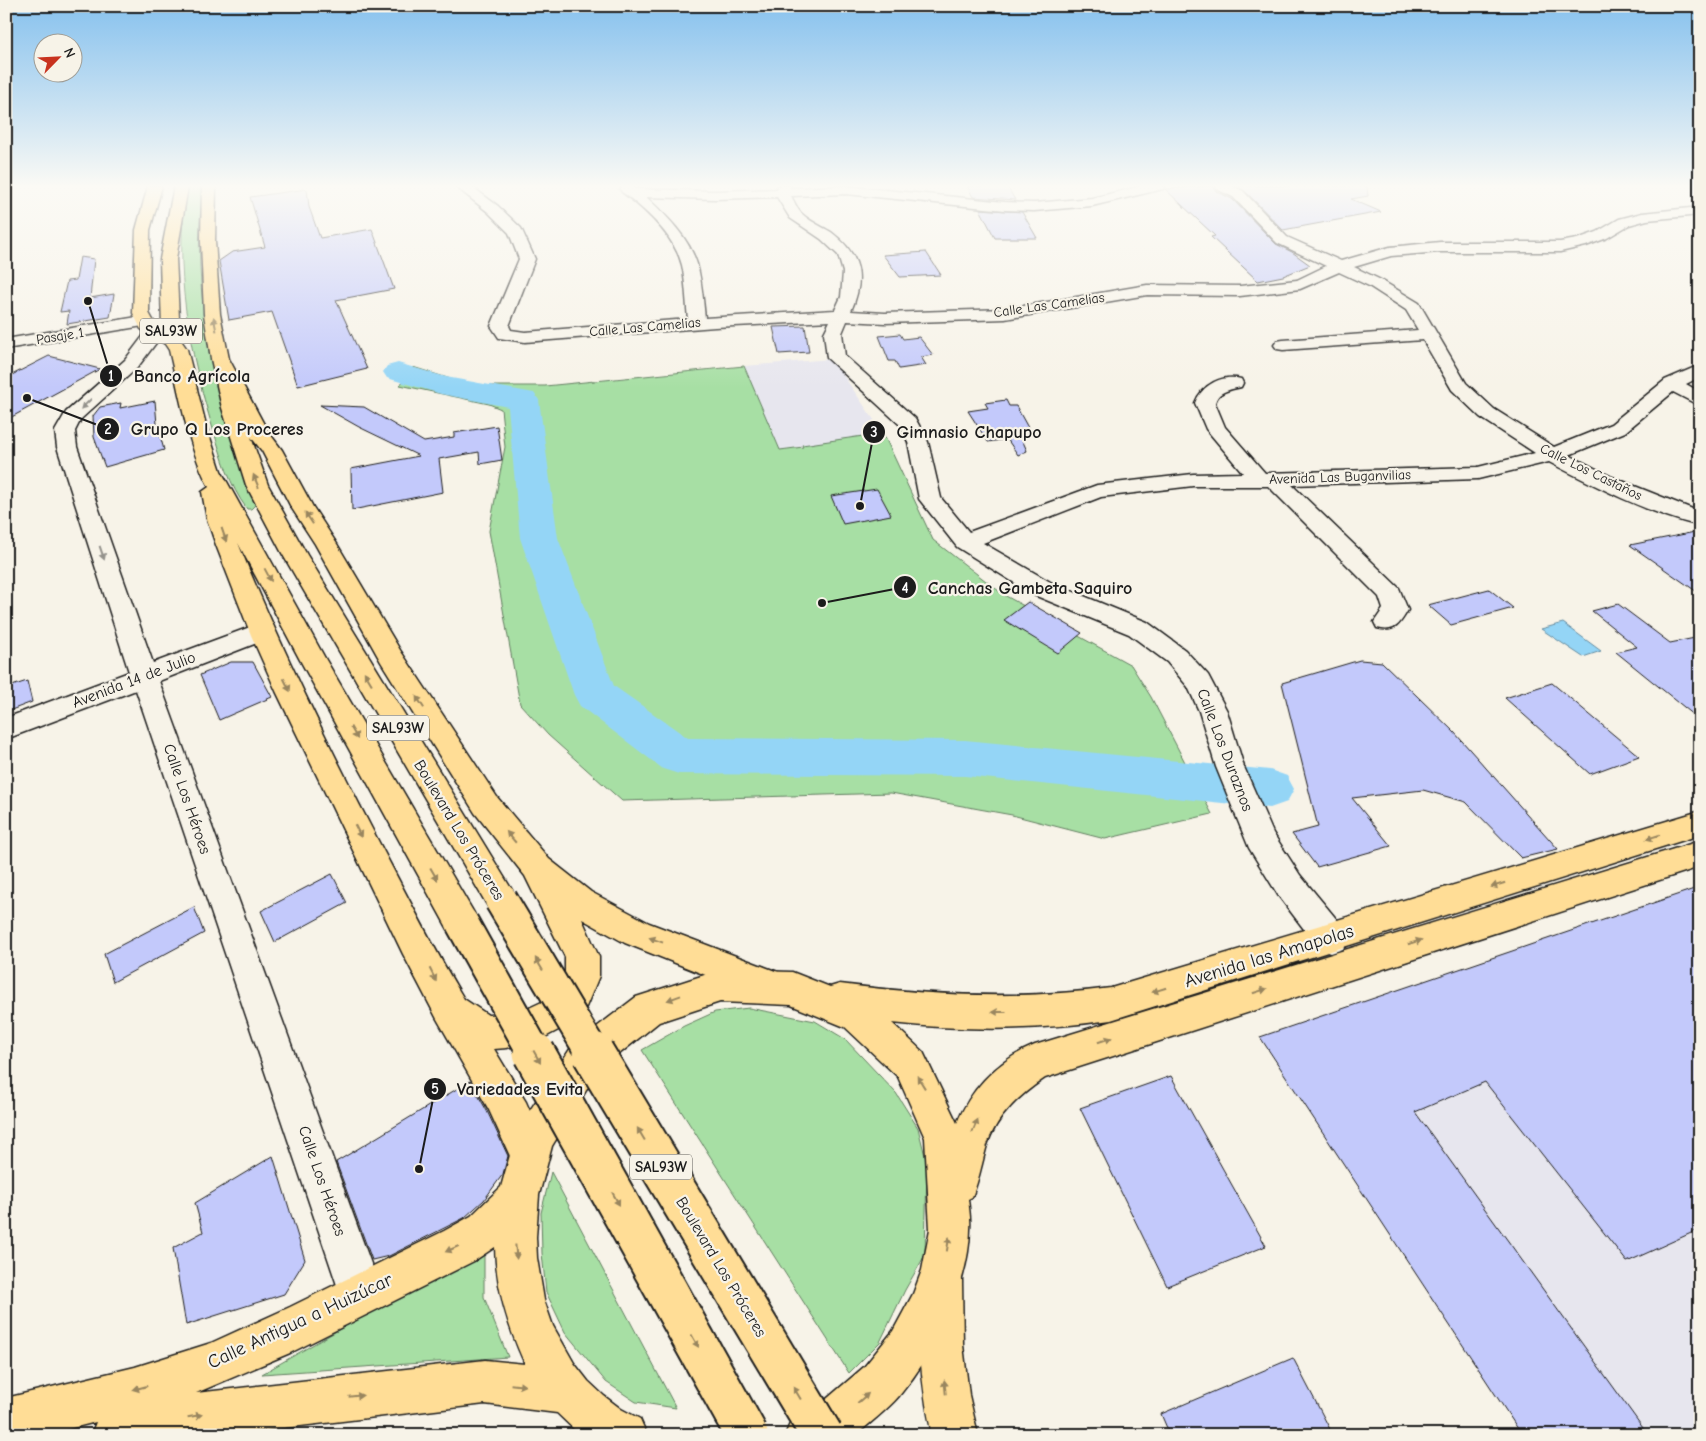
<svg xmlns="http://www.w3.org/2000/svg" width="1706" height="1441" font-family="'Comic Neue',sans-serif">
  <rect width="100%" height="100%" fill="#f7f3e8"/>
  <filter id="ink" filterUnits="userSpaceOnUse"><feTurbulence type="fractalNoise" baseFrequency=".02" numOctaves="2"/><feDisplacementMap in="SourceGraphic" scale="10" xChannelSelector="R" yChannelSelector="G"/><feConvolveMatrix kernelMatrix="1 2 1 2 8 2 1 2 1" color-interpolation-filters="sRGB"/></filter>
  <g filter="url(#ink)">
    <g fill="#e7e6ee">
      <path d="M832,359L883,433L780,450L744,366Z"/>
      <path d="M1700,887V1428L1681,1435H1522L1260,1037Z"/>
    </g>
    <g fill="#a7dfa4" stroke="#627e60">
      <path d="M187,186H203C189,295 217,403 255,505L251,509H247C229,485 222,457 213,429C189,351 173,268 187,186Z"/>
      <path d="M744,366L780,450L803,447L802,445L883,433L933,540L1004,595L1131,665L1151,697L1212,814L1105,839L1012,815L891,793L622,801L548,735L520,704L489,531L505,447L501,409L489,404L400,385L413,367L473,386H545Z"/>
      <path d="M749,1008L815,1021L845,1039L896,1093L918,1128L927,1164L925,1255L905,1290L880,1342L849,1373L642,1050L684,1026L715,1012Z"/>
      <path d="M551,1172L676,1408L636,1402L606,1382L565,1332L546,1292L542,1253L541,1213Z"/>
      <path d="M484,1246V1297L508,1357L262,1374Z"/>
    </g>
    <path fill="#94d5f6" stroke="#648b9f" d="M1563,623L1601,651L1583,657L1541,629Z"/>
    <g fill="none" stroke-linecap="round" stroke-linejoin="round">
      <path fill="#94d5f6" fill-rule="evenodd" d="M398,363L446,377L534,393L539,400L558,538L614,686L688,738L965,740L1270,770L1287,776L1294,789L1287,802L1270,808L965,776L679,774L663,769L580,706L574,695L520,538L508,407L441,394L387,378L383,372L387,366Z"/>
    </g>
    <g fill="#c3c9fb" stroke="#1c1c1c">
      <path d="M967,186H1007L1015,200L973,197Z"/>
      <path d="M1213,186L1216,191L1232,199L1276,244L1292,252L1310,265L1283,276L1258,281L1211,237L1215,236L1165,189Z"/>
      <path d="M1236,186H1367L1368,196L1351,199L1381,212L1283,230L1244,190Z"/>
      <path d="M307,189L309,207L320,238L372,229L394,289L336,300L367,369L298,386L272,312L229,320L219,261L232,252L265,247L250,197Z"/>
      <path d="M980,209L1022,212L1037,238H995Z"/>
      <path d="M926,252L941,275L900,277L883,255Z"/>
      <path d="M80,257L94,259L90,298L114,294L110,317L67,324L69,311L60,312L67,281L76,280Z"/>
      <path d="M805,326L809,352L779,354L773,327Z"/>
      <path d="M900,334L903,339L919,337L933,355L921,357L926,365L899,369L895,361H889L879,336Z"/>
      <path d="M49,356L100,369L6,420V378Z"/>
      <path d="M1006,400L1009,406H1016L1032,435L1021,437L1027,451L1018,455L1007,439L988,442L968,411L988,408L985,403Z"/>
      <path d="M155,401L157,424L164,450L105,467L94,437L93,416L100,407L121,403L120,408Z"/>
      <path d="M320,405L364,407L424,442L454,437V433L497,426L502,460L480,464L479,452L439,459L443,492L352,510L351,469L419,456L359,427Z"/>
      <path d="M877,489L891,515L843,524L831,496Z"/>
      <path d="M1700,531V594L1630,545Z"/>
      <path d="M1489,589L1513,608L1451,625L1428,605Z"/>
      <path d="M1028,602L1082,633L1058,653L1004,620Z"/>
      <path d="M1618,604L1670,643L1700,637V720L1616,652L1637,647L1592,611Z"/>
      <path d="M1360,660L1382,662L1454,732L1558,849L1521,858L1466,802L1423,790L1352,798L1391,846L1317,867L1292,834L1318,827L1282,683Z"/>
      <path d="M231,662H253L272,697L219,720L200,675Z"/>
      <path d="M27,681L32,702L6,712V688Z"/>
      <path d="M1552,683L1639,756L1590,774L1505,698Z"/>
      <path d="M332,874L347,903L275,942L261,911Z"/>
      <path d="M1700,887V1229L1627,1262L1485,1082L1415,1112L1648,1435H1522L1260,1037Z"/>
      <path d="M194,907L204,933L113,982L104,954Z"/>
      <path d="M1171,1076L1266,1246L1167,1286L1080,1108Z"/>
      <path d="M470,1081L487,1111L508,1156L503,1174L484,1200L464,1218L389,1256L372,1260L336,1162Z"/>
      <path d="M273,1156L305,1260L284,1294L186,1325L173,1248L203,1232L195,1203Z"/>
      <path d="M1293,1358L1333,1435H1170L1161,1414Z"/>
    </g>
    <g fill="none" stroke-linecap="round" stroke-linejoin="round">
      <g stroke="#1c1c1c" stroke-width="3">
        <g id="minor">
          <path d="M455,186H471L498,206L521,228L535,259L509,326L511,330L525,332L688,319C686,301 686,283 682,265C674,235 646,210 622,192L620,189L623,186H631L636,189L715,191L777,189V186H791L790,188L846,186L1005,202L1034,203L1092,198L1142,186H1165L1163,189L1092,206L1034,211L1005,210L846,194L791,196C794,201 797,209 801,213C809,221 821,226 831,232C860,254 866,277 851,311L885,313L1005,309L1147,285L1240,286L1297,280L1326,266L1277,243L1233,197L1217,189L1215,186H1232L1243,191L1287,237L1341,261L1390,247L1440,242H1560L1577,239L1597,232L1619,219L1642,213L1700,207V215L1647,220L1629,225L1607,238L1586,246L1560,252H1440L1391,256L1354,267L1381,280L1419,303L1466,383L1494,409L1554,447L1611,424L1665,380L1700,365V377L1686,384L1700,392V406L1673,392L1625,432L1569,455L1612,477L1700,512V526C1647,513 1597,487 1549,462L1478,479L1292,485L1399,588L1408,610C1400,624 1395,633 1377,628L1374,622L1383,609L1379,597L1268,486H1193L1101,497L983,543L1052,583L1147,622L1185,650L1208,675L1227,711L1244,767L1273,833L1300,875L1343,927L1348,938L1343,949L1331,953L1319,949L1278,895L1249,848L1216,767L1199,711L1188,687L1167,662L1129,634L1034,595L957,547L919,499L908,442L900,425L827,358L824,333L830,321L715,327L525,342L499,338L491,326L519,259L509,233L488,212ZM646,197L715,199L777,197L790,218L821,239L838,255L843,272L841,297L835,310L705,318C703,300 702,282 697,264C689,238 666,215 646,197ZM1339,272L1369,286L1406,310L1418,330L1283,340L1277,341L1274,345L1277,349L1283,350L1423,340L1452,390L1480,417L1535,453L1478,467L1265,473L1225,427L1215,403C1218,391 1229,390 1241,387L1243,383L1241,379C1222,374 1202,385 1195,403L1206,429L1243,473L1193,474L1097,485L969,532L941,498L928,442L915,418L845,356L842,333L847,321L885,323L1005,319L1147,295L1240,296L1300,289Z"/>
          <path d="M143,316L149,317L152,321L149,325L6,349V339Z"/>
          <path d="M156,326L162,327L165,331L137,368L81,419L75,431L77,447L153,663L261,623L270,626L274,632L270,638L159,681L382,1294L376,1309L361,1315L346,1309L340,1294L136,690L6,739V718L129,672L57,447L55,431L66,412L125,360L150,327Z"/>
        </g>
      </g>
      <g stroke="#1c1c1c" stroke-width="3">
        <path id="major" d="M1700,811V835L1111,1020C1038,1031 965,1031 892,1023L923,1052L957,1123C972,1087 999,1060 1035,1045L1700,841V867L1045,1078C1020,1095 997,1115 987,1145C982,1162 979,1180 972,1197L968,1199C969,1209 971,1219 970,1229C969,1286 934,1354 899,1396C887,1410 870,1423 856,1435H785L792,1419L822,1403L864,1367L893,1331L913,1294L922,1270L930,1229L925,1138L898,1077L845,1027L791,1005L720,1002L659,1022L598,1071L552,1146L539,1195L536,1237L537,1258L544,1300L553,1326L574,1363L588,1381L604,1396L621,1409L640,1419L647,1435H580L557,1413L485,1404L224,1435H91L96,1422L45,1435H6V1398L135,1367L211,1343L290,1307L444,1231L471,1216L501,1187L510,1155L523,1121L572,1046L636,997L720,970L792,972L830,987L840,984C931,996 1020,1000 1111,988ZM495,1247C496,1288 508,1327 525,1364L485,1360L196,1393L290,1353L474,1261Z"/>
      </g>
      <g stroke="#1c1c1c" stroke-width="3">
        <g id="highway">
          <path d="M148,186H162L150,230L149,313L154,322L162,327L160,259L174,186H188L176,259L180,339L187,349L206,425L221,471L326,660L474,913L478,923L474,933L462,938L450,933L300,660L238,543C281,648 331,751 384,852C410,901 435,951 464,999L488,1015L507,1014L529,1008L544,1001L562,984L565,976V957L525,876L475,813L381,662L315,544L291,507L262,451L251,437L268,485L307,555L512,890L517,900L512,910L501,914L490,910L283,555L246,485L222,408L211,359L204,314L201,241L202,186H216L215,241L220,314L229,359L267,430L282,450L313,507L337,544L400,650L497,797L549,859L591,892L649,923L778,972L783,983L778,994L766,999L625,943L582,919L599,957V976L586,1007L568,1025L547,1036L507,1048L494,1049L526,1102L548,1153L543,1167L529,1172L515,1167L489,1110L437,1019L403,954L276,691L251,635L216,545L207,519L202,492L209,487C187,445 180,395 169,350L165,344L141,329L133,313L136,230Z"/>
          <path d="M941,1259L956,1265L962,1280L963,1345L969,1395L978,1435H932C923,1395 919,1356 919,1315C920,1296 919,1283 926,1265Z"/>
          <path d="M615,1408L631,1415L640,1435H593L592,1431L599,1415Z"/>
        </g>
      </g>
      <use href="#minor" fill="#f7f3e8" fill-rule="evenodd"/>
      <use href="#major" fill="#ffdd96" fill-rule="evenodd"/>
      <use href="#highway" fill="#ffdd96" fill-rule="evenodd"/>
      <g stroke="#1c1c1c" stroke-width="36" stroke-linecap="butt">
        <g id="highway-bridge-far1">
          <path d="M501,900L593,1054"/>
          <path d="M462,923L535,1054"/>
        </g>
      </g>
      <g stroke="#1c1c1c" stroke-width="45" stroke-linecap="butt">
        <g id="highway-bridge">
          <path d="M534,1053L747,1435"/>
          <path d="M593,1053L822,1435"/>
        </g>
      </g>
      <use href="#highway-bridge-far1" stroke="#ffdd96" stroke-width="32"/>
      <use href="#highway-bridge" stroke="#ffdd96" stroke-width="41"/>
    </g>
    <defs><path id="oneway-solid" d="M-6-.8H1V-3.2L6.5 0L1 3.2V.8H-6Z" transform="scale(1.25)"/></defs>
    <g fill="#99865f">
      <use href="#oneway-solid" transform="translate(215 324) rotate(-101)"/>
      <use href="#oneway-solid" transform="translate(256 481) rotate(-112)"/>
      <use href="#oneway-solid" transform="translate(309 518) rotate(-123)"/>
      <use href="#oneway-solid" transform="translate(224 535) rotate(71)"/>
      <use href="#oneway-solid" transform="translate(268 575) rotate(62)"/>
      <use href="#oneway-solid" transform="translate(368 678) rotate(-121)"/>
      <use href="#oneway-solid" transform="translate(287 685) rotate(64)"/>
      <use href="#oneway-solid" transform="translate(420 702) rotate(-123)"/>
      <use href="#oneway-solid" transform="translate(354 733) rotate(60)"/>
      <use href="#oneway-solid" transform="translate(358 831) rotate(63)"/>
      <use href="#oneway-solid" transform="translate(511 837) rotate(-130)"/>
      <use href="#oneway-solid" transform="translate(1653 837) rotate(163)"/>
      <use href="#oneway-solid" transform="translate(434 874) rotate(60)"/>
      <use href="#oneway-solid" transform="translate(1498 885) rotate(163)"/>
      <use href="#oneway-solid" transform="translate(656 940) rotate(-160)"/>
      <use href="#oneway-solid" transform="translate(1415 942) rotate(-17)"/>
      <use href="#oneway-solid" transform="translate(539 964) rotate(-121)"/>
      <use href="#oneway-solid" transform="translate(433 975) rotate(63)"/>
      <use href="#oneway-solid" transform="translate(1159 990) rotate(163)"/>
      <use href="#oneway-solid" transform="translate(1260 991) rotate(-17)"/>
      <use href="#oneway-solid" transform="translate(674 998) rotate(160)"/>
      <use href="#oneway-solid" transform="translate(999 1012) rotate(180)"/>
      <use href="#oneway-solid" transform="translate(1105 1040) rotate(-17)"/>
      <use href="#oneway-solid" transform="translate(537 1057) rotate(61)"/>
      <use href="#oneway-solid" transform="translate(921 1082) rotate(-122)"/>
      <use href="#oneway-solid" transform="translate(975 1126) rotate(-68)"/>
      <use href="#oneway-solid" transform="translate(641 1134) rotate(-121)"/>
      <use href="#oneway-solid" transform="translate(616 1199) rotate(61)"/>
      <use href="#oneway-solid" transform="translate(948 1244) rotate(-81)"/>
      <use href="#oneway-solid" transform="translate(452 1249) rotate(156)"/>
      <use href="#oneway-solid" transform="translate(516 1252) rotate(85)"/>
      <use href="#oneway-solid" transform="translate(695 1341) rotate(61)"/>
      <use href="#oneway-solid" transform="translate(518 1385) rotate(6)"/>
      <use href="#oneway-solid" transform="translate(945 1387) rotate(-96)"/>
      <use href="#oneway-solid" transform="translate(140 1388) rotate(165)"/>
      <use href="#oneway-solid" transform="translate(797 1393) rotate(-121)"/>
      <use href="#oneway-solid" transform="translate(356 1396) rotate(-6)"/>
      <use href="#oneway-solid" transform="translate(863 1398) rotate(-41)"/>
      <use href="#oneway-solid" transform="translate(195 1416) rotate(-10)"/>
    </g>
    <g fill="#94928c">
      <use href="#oneway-solid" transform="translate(86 404) rotate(136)"/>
      <use href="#oneway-solid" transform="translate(102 553) rotate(71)"/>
    </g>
  </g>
  <linearGradient id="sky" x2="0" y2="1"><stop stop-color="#86c1ee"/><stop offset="0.48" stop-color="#fbfaf5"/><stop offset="1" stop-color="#fbfaf5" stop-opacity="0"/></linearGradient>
  <rect width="1706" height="388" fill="url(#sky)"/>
  <g text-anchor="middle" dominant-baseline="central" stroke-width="4.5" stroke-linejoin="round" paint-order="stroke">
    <g font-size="14" fill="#1c1c1c" stroke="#f7f3e8">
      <text transform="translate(1049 305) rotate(-8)">Calle Las Camelias</text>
      <text transform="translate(645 327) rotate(-5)">Calle Las Camelias</text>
      <text transform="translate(60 336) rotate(-9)">Pasaje 1</text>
      <text transform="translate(1591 472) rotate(26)">Calle Los Castaños</text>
      <text transform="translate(1340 477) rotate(-2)">Avenida Las Buganvilias</text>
    </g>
    <g fill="#f7f3e8" stroke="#5e5c59" stroke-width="1">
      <rect x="140" y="318.5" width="62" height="25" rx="4"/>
      <rect x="367" y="715.5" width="62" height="25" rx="4"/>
      <rect x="630" y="1154.5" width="62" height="25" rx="4"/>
    </g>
    <g font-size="15" font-weight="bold" fill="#1c1c1c">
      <text x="171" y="331">SAL93W</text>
      <text x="398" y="728">SAL93W</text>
      <text x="661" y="1167">SAL93W</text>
    </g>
    <g font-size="16" fill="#1c1c1c" stroke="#f7f3e8">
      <text transform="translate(134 680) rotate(-21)">Avenida 14 de Julio</text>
      <text transform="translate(1225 750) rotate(69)">Calle Los Duraznos</text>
      <text transform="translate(187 799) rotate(71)">Calle Los Héroes</text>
      <text transform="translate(459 830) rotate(59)">Boulevard Los Próceres</text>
      <text transform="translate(322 1181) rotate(71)">Calle Los Héroes</text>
      <text transform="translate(721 1267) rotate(59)">Boulevard Los Próceres</text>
    </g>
    <g font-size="19" fill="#1c1c1c" stroke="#f7f3e8">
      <text transform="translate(1269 956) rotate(-17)">Avenida las Amapolas</text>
      <text transform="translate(300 1321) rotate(-25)">Calle Antigua a Huizúcar</text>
    </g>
  </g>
  <path fill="none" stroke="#1c1c1c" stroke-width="2" d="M88 301L111 376M27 398L108 429M860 506L874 432M822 603L905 587M419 1169L435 1089"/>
  <g fill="#1c1c1c" stroke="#f7f3e8" stroke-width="2">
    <circle cx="88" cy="301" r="5"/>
    <circle cx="27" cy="398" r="5"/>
    <circle cx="860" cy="506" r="5"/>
    <circle cx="822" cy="603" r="5"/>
    <circle cx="419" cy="1169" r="5"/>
    <circle cx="111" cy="376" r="12"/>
    <circle cx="108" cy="429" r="12"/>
    <circle cx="874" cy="432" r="12"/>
    <circle cx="905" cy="587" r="12"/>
    <circle cx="435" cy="1089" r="12"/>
  </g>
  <g font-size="15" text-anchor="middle" font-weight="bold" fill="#fff">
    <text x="111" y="381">1</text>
    <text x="108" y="434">2</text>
    <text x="874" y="437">3</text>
    <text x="905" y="593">4</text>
    <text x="435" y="1094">5</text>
  </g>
  <g font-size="18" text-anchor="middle" font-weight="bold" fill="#1c1c1c" stroke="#f7f3e8" stroke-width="4.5" stroke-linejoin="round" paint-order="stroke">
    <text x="192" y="382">Banco Agrícola</text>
    <text x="217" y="435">Grupo Q Los Proceres</text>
    <text x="969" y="438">Gimnasio Chapupo</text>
    <text x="1030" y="594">Canchas Gambeta Saquiro</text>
    <text x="520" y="1095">Variedades Evita</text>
  </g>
  <rect width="1706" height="1441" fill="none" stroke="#f7f3e8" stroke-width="25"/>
  <rect x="12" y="12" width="1681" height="1416" fill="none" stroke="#1c1c1c" stroke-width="2" filter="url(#ink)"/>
  <g transform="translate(58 58) rotate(66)"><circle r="24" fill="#f7f3e8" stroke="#9f9d96"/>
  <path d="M0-4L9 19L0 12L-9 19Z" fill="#c8321e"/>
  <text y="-8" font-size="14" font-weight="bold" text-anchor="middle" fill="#1c1c1c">N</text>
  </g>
</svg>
